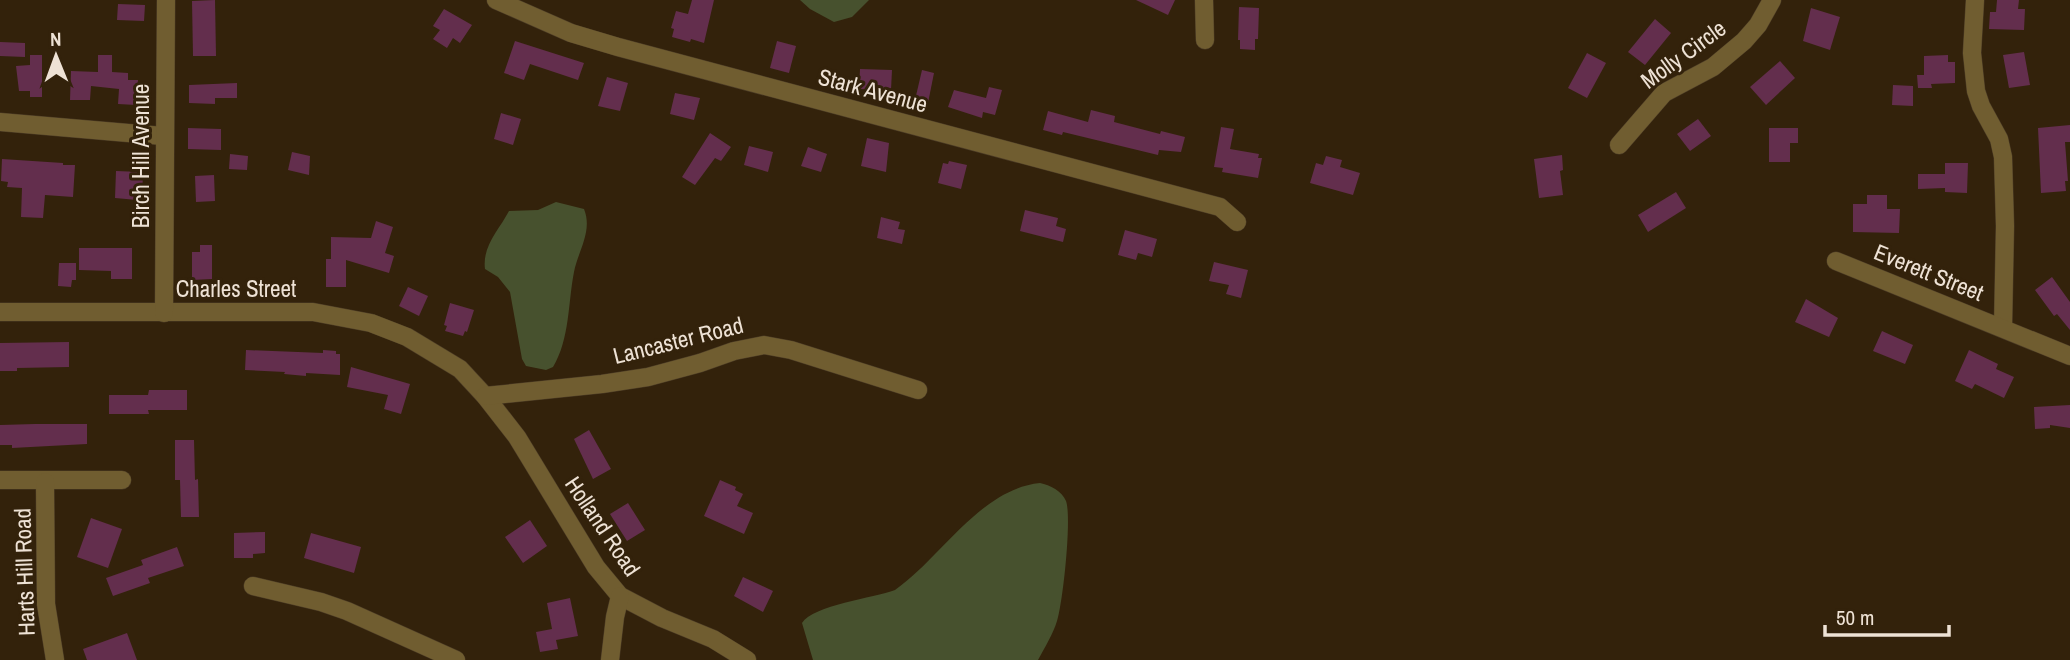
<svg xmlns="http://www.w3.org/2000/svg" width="2070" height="660" font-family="'Archivo Narrow',sans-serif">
  <rect width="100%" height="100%" fill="#33220b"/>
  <g fill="#47512e">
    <path d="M800,0H869L852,17L834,22L810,9Z"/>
    <path d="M556,202L584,209C593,231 578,251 574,272C568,302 570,339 553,367L546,370L526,366L522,359L510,292L498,277L485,269C482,246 499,230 509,211L538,210Z"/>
    <path d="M1040,483C1050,485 1062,491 1066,501C1072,517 1063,602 1057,621C1053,634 1045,647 1038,660H813L802,623C813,605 874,598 895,590C942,557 980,489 1040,483Z"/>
  </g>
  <g fill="#632e4d">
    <path d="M215,0L216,56H193L192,1Z"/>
    <path d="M692,0H714L704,43L691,39L690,42L672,37L674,29L671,28L676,11L688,14Z"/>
    <path d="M1136,0H1175L1168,15Z"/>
    <path d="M1997,0H2019L2018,9H2025L2024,30L1989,29L1990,12H1996Z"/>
    <path d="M118,4L145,5L144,21L117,20Z"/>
    <path d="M1239,7L1259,8L1258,39H1255V50L1240,49V40H1238Z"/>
    <path d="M1811,8L1840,17L1830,50L1803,41Z"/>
    <path d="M444,9L472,25L460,43L453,38L447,48L433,39L440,30L433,26Z"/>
    <path d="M1655,19L1671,33L1645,65L1628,52Z"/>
    <path d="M515,41L584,63L578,80L530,64L524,80L504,73Z"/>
    <path d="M777,41L796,46L789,73L770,68Z"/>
    <path d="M0,42L25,43V57L0,56Z"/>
    <path d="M2024,52L2030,85L2009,88L2003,55Z"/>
    <path d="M1587,53L1606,63L1587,98L1568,88Z"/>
    <path d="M30,55H42V97H30V91H19L16,66L30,65Z"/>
    <path d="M98,55H112V72L128,73V80H138L136,105L118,104L119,89L91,86L90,100H70L71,71L98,72Z"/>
    <path d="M1948,55V62H1955V83L1931,84L1932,88H1918L1917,75H1924V56Z"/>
    <path d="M1780,61L1795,78L1766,105L1750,87Z"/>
    <path d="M860,69L892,70L891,90L859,89Z"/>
    <path d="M922,70L934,73L928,103L915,100Z"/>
    <path d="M607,77L628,83L620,111L598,106Z"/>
    <path d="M237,83V98H215V104L189,103V85Z"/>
    <path d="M1893,85L1913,86V106L1892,105Z"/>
    <path d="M989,87L1002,90L995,115L983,112L982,118L948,107L954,90L986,98Z"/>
    <path d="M675,93L700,98L694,120L670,114Z"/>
    <path d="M1091,110L1115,116L1114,122L1160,134L1161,131L1185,137L1181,152L1159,150L1158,155L1063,132L1062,135L1043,130L1048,111L1088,122Z"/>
    <path d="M501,113L521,119L513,145L494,139Z"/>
    <path d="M1698,119L1711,136L1690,151L1677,134Z"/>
    <path d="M2070,125V142H2065L2068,181H2065L2066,191L2041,193L2038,128Z"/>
    <path d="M1221,127L1234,129L1230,149L1259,154L1258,158H1262L1258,178L1222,172L1223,168L1214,167Z"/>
    <path d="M188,128L221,129V150L188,149Z"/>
    <path d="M1769,128H1798V143H1790V162H1769Z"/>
    <path d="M710,133L731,147L721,161L715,158L695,185L682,177Z"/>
    <path d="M867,138L889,143L886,172L861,166Z"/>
    <path d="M749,146L773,152L768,172L744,165Z"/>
    <path d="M808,147L827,154L821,172L801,166Z"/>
    <path d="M292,152L310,156L309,175L288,170Z"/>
    <path d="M230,154L248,156L247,170L229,169Z"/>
    <path d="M1562,155L1563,170L1560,171L1563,195L1539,198L1534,159Z"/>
    <path d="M1326,156L1342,160L1340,167L1360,173L1353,195L1310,183L1316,163L1323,165Z"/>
    <path d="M2,159L63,163V165H75L73,197L45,195L43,218L21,217L22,188L7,187L8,182L1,181Z"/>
    <path d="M949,161L967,165L961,189L938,183L943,163L948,164Z"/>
    <path d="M1945,163H1968L1967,193L1945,192V188L1918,189V174H1945Z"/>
    <path d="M116,171L141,172L140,174H143L142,198H137V200L115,198Z"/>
    <path d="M214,175L215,201L196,202L195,176Z"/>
    <path d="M1676,192L1686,208L1648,232L1638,215Z"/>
    <path d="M1867,195H1887V209H1900L1899,233L1853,232V204H1867Z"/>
    <path d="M1025,210L1058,218L1056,226L1066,229L1063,242L1020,231Z"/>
    <path d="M881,217L900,222L898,229L905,230L902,244L877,238Z"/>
    <path d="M376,221L393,227L385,253L394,256L389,273L346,260V287H326V259H331V237L371,238Z"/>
    <path d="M1125,230L1157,239L1152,257L1138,253L1136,260L1118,255Z"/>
    <path d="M200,245H212V279L192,280V252H200Z"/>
    <path d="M79,248H132V279H111V271L79,270Z"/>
    <path d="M1214,262L1248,270L1241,298L1226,294L1229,285L1209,281Z"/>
    <path d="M59,263H76V280H72L71,287L58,286Z"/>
    <path d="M2052,277L2070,302V330L2057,314L2054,316L2035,290Z"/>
    <path d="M408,287L428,296L419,316L399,306Z"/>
    <path d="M1806,299L1838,318L1829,337L1795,322Z"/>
    <path d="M450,303L474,310L467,332L465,331L463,336L445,331L447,326L444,325Z"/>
    <path d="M1882,331L1913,345L1905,364L1873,351Z"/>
    <path d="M69,342V367L17,368V371H0V343Z"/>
    <path d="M246,350L323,353V350L336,351V354H340V375L306,373V376L284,374L285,372L245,370Z"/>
    <path d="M1969,350L1998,364L1996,369L2014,377L2004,398L1975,384L1972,389L1955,381Z"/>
    <path d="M351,367L410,384L401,414L384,409L388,395L347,387Z"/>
    <path d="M149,390H187V410H148L149,414H109V395H148Z"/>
    <path d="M2070,405V428L2050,425V428L2035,429L2034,407Z"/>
    <path d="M35,424H87V444L12,448V445H0V425Z"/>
    <path d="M589,430L611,469L593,479L574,439Z"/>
    <path d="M175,440H194L195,480L198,479L199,517H181L180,480H175Z"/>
    <path d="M720,480L736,487L735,490L743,494L737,506L753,513L744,534L704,516Z"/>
    <path d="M628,503L645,530L627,541L610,514Z"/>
    <path d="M91,518L122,529L108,568L77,557Z"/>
    <path d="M530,520L547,546L523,563L505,537Z"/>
    <path d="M265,532V553L253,554V558H234V533Z"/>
    <path d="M311,533L361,547L354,573L304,558Z"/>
    <path d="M177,547L184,566L148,578L150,583L113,596L106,578L143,565L141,560Z"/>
    <path d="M743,577L773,591L763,612L734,596Z"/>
    <path d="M570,598L578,636L556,640L558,649L540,652L536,632L552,629L547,603Z"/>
    <path d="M127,633L137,660H87L83,649Z"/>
  </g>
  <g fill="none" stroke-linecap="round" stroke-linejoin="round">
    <g stroke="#4d3d27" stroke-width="19">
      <g id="minor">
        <path d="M496,0L571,33L618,47L1220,207L1237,222"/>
        <path d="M1204,0L1205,40"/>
        <path d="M1975,0L1972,53L1976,91L1981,106L1999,139L2003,157L2005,226L2003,328"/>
        <path d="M0,122L163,136"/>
        <path d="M1619,145L1664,93L1713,67L1744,41L1758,25L1772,0"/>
        <path d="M1836,261L2070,356"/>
        <path d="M0,312H313L371,323L407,337L460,369L485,396L517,437L596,567L620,596L662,618L713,639L747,660"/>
        <path d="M164,313L166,0"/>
        <path d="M485,396L602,384L648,377L700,363L734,351L764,345L791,350L918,390"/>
        <path d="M0,480H122"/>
        <path d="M45,482L46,604L55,660"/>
        <path d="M253,586L321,602L347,611L456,660"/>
        <path d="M610,660L615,617L620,596"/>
      </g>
    </g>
    <use href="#minor" stroke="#705d30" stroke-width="18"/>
  </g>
  <g text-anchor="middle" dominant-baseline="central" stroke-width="6" stroke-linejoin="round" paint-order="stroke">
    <g font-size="23" fill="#eee2d5" stroke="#33220b">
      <text transform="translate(1683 54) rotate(-36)">Molly Circle</text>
      <text transform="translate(873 90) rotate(15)">Stark Avenue</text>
      <text transform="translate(140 156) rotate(-90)">Birch Hill Avenue</text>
      <text transform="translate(1929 272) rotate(22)">Everett Street</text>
      <text x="236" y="288">Charles Street</text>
      <text transform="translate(678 340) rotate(-14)">Lancaster Road</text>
      <text transform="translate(603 526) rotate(56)">Holland Road</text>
      <text transform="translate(24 572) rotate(-92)">Harts Hill Road</text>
    </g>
  </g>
  <g transform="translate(56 56) rotate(359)" stroke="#33220b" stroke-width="5" paint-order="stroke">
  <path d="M0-5L12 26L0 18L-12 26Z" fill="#eee2d5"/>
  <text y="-10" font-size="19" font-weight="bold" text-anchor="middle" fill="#eee2d5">N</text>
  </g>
  <path d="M1825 625v10h124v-10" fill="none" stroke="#eee2d5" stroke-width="3.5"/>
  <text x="1836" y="625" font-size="21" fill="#eee2d5" stroke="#33220b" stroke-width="5" paint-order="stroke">50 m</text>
</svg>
